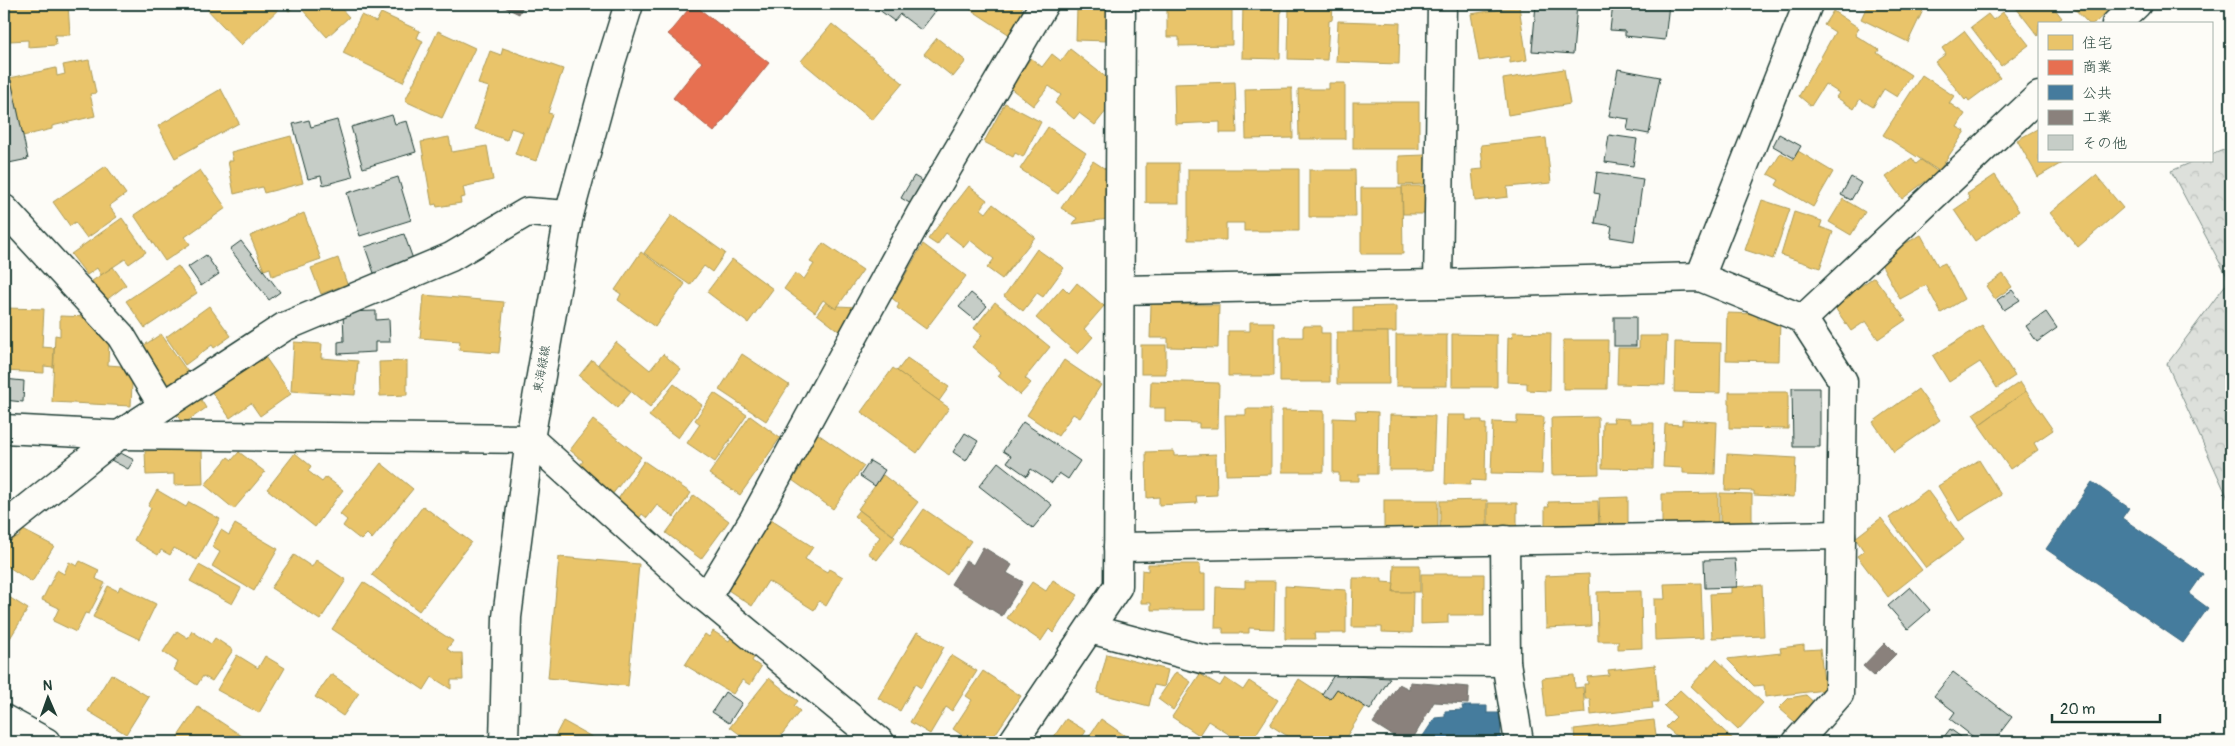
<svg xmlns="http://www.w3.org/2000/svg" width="2235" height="746" font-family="Pangolin,'Klee One',sans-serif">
  <defs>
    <pattern id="forest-crowns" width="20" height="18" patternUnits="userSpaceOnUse" patternTransform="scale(1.25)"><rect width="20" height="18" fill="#dde0db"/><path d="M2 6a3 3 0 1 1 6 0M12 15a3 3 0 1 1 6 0" fill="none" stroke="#bdc1bd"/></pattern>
  </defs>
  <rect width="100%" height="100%" fill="#fdfcf7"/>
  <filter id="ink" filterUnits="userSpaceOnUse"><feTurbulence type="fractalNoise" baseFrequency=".02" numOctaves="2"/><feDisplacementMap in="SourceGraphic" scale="10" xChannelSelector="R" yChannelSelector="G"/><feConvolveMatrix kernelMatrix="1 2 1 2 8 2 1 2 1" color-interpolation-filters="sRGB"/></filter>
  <g filter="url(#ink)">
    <path fill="url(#forest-crowns)" stroke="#7e8e88" d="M2231,147V505L2167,364L2229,280L2171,171L2195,161H2211V155Z"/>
    <g fill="#e9c46a" stroke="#ac9c5a">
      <path d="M4,4H68L70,35H55L56,45L28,47V40L10,41L8,22H4Z"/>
      <path d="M208,4H297L289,11L283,5L241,45L205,7Z"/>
      <path d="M304,4H337L349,17L327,37L300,7Z"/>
      <path d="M962,4H1025L1021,9L1027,12L1010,35Z"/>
      <path d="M1072,4H1109L1108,41L1076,40L1077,9H1072Z"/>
      <path d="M1167,4H1232V45L1179,46V37H1167Z"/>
      <path d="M1243,4H1281L1280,59L1242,58Z"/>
      <path d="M1868,4H1926L1908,42L1861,19Z"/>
      <path d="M2013,4H2051L2062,18L2054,24H2039L2038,36Z"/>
      <path d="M2070,4H2115L2094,24H2089Z"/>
      <path d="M1289,5L1333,6L1332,20L1329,21L1327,60L1288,59Z"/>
      <path d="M1519,6L1527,60L1510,63V56L1479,61L1471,14Z"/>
      <path d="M1833,11L1859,28L1855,35L1879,50L1877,53L1911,75L1897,97L1884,89L1873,107L1860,99L1854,109L1836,97L1839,93L1825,84L1811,106L1799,96L1835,32L1824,25Z"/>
      <path d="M2003,12L2029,45L2001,66L1971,27L1988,14L1993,20Z"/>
      <path d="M381,13L420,31L417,38L423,41L403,82L343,53L361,15L376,22Z"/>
      <path d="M1338,21L1400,23L1399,64L1336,62Z"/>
      <path d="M832,24L903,83L872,120L801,61Z"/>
      <path d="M438,31L475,48L442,118L405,101Z"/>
      <path d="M1964,31L2000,78L1969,101L1967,98L1965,100L1935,62L1946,54L1942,48Z"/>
      <path d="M937,38L966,61L953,77L924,54Z"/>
      <path d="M503,48L563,69L548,113L552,114L536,161L515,154L523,132L511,128L507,140L475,129L489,87L478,84L490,51L501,55Z"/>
      <path d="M1070,49L1112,82L1104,93L1114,101L1095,125L1079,113L1074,119L1055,103L1061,95L1049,86L1033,106L1009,87L1031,58L1042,67L1052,54L1061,61Z"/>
      <path d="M89,60L96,93L90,94L95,116L52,126V129L23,136L10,78L56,68L57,76L65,74L63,65Z"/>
      <path d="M1564,69L1570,104L1508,115L1503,79Z"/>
      <path d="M1922,75L1954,96L1949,103L1965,114L1957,127L1965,131L1939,171L1883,135Z"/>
      <path d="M1235,82L1237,133H1220V122L1175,124L1174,84Z"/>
      <path d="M1329,83H1345V139H1299L1298,89H1329Z"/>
      <path d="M1292,88L1293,138L1246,139L1245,89Z"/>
      <path d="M221,89L239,123L175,158L158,126Z"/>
      <rect x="1353" y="102" width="66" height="47"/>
      <path d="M1005,103L1041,122L1023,157L1015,153L1013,157L984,142Z"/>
      <path d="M1048,127L1086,153L1058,194L1020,169Z"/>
      <path d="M2039,128V161H2065L2038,177L2017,140Z"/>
      <path d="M291,136L303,183L264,193L262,187L234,194L228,161H233L231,152Z"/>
      <path d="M449,137L452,152L487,146L493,180L463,187L465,197L460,198L461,203L437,207L436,204L432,205L421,142Z"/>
      <path d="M1546,138L1551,183L1507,187L1508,197L1475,201L1472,170L1483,169L1481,145Z"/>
      <path d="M1798,151L1833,172L1813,207L1776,185L1779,180L1768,174L1781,153L1793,160Z"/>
      <path d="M1425,155L1426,184L1399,185V156Z"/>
      <path d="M1912,158L1916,164L1921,160L1938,172L1902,199L1886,177Z"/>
      <path d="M1093,161L1110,172L1105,178V201L1108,219L1073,224L1077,218L1061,208Z"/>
      <rect x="1146" y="163" width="33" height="40"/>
      <path d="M106,166L126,194L109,206L117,217L87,238L75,222L70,226L53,202Z"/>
      <path d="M1188,169H1299V231H1244V223H1226V240H1188Z"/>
      <path d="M200,170L226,208L185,237L190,244L165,261L134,215Z"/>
      <path d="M1309,170H1355L1356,217H1309Z"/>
      <path d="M1995,175L2019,211L1975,241L1954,210L1970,199L1967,194Z"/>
      <path d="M2096,175L2123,208L2078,247L2050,213Z"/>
      <path d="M969,186L987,200L981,209L986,213L993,204L1035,237L1002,279L987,268L994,259L970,240L964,247L946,233L937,245L928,239Z"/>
      <path d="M1402,186H1425V214H1403Z"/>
      <path d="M1361,188H1402L1403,254H1361Z"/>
      <path d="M1843,199L1865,212L1851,235L1829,222Z"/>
      <path d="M1762,200L1790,209L1773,259L1745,250Z"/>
      <path d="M1794,212L1822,221L1820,227L1833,232L1820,268L1781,255Z"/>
      <path d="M304,213L321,259L272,276L270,268L264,270L250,236Z"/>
      <path d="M672,215L725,253L712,272L704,266L690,285L644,253Z"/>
      <path d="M122,218L146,252L129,264L125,259L101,275L97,268L87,275L71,254Z"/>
      <path d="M1921,235L1938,266L1945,263L1964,299L1941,313L1926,285L1900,299L1878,258Z"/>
      <path d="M823,243L863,270L836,309L823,300L815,312L784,289L795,273L804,279L814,264L810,262Z"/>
      <path d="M923,244L966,276L926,329L897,308L899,304L892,298Z"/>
      <path d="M1037,249L1064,268L1043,297L1037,293L1023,311L1004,296Z"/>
      <path d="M641,252L685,284L655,327L618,300L621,294L615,290Z"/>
      <path d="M338,258L347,284L321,294L311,268Z"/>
      <path d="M732,259L773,289L748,323L707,292Z"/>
      <path d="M178,266L197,293L145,328L126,301Z"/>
      <path d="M113,267L126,285L105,301L92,281Z"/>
      <path d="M2003,274L2012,287L1995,299L1986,286Z"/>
      <path d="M1874,277L1906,320L1878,339L1866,321L1851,331L1833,305Z"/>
      <path d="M1077,283L1104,306L1084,329L1093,337L1078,354L1036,318L1063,287L1069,293Z"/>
      <path d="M424,295L504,302L499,353L459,350L460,341L420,338Z"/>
      <path d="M826,302L836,309L838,306L857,307L840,332L817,314Z"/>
      <path d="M995,302L1050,347L1025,378L1031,383L1020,395L998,376L1001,372L972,347L982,335L974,328Z"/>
      <path d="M1151,304L1219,305L1218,348L1168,347V338H1150Z"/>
      <path d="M209,306L231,336L214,348L212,345L185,365L166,337Z"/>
      <path d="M1396,306V332H1353V307Z"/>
      <path d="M5,308L44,309L42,347L54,348L53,367L44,366V373L4,371Z"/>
      <path d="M1727,313L1758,314V319H1780L1779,361L1726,360Z"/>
      <path d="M60,316L90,317L109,338L108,365L121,366L132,383L131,406L52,402L55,335L60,336Z"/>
      <path d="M1250,322H1274V376H1228V331H1250Z"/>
      <path d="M1982,325L2015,376L1997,388L1980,362L1949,382L1933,356Z"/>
      <path d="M1303,326H1321V333H1330V382H1280V337H1303Z"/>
      <path d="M1337,332H1388L1389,384H1337Z"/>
      <path d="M1512,332L1551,333L1550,391L1527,390V383L1507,382L1508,337L1513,338Z"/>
      <path d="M161,334L190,375L169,390L140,348Z"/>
      <path d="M1452,334L1497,335V387H1452Z"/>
      <rect x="1396" y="335" width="51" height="51"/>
      <path d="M1639,336H1667L1665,385L1617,384L1618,348H1639Z"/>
      <path d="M1563,340H1608L1607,389H1563Z"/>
      <path d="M294,342L322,344L321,358L358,361L355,395L291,391Z"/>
      <path d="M616,342L650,370L663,354L681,369L650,407L598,364Z"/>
      <path d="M1675,342L1721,343L1720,393L1674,392Z"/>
      <rect x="1141" y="345" width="25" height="29"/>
      <path d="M263,354L291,394L260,416L251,403L230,418L211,391Z"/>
      <path d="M742,354L789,385L766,421L719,390Z"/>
      <path d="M907,358L949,387L939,401L897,371Z"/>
      <path d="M592,360L631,392L617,408L579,376Z"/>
      <path d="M1064,360L1101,385L1080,418L1073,414L1058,436L1027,415Z"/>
      <path d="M407,361V395L380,396L379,362Z"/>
      <path d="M893,368L949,408L917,453L861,412Z"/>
      <path d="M1151,381L1219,383L1218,428H1199V423L1165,422V408H1150Z"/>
      <path d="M2020,382L2026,391L1980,424L1973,414Z"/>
      <path d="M674,384L702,405L678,438L649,416Z"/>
      <path d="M1918,389L1940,420L1894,452L1873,422Z"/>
      <path d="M2026,391L2053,430L2034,443L2038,450L2010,469L1979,425Z"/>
      <path d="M1729,392H1788V429L1729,428Z"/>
      <path d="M714,393L747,415L715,462L687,443L700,424L695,420Z"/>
      <path d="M198,395L206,408L183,424L174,411Z"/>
      <path d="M1246,409H1271V474L1226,475L1225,415H1246Z"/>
      <path d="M1282,410L1324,411V472H1282Z"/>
      <path d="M1355,411L1378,412L1377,474H1359V481H1339V473H1333V418L1356,419Z"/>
      <path d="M1390,415L1435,416L1433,470H1389Z"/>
      <path d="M1447,415H1466V420H1482V424H1486L1485,481L1471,480L1470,485L1445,484Z"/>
      <path d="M750,416L780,438L740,495L709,474Z"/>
      <path d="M1517,416L1544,417L1542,474L1491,473L1493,422L1517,423Z"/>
      <path d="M1598,417L1599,474L1552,475L1551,418Z"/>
      <path d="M1613,418L1630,419V423H1654L1653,469L1602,468L1603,422H1614Z"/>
      <path d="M593,420L641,457L608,500L574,474L583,461L570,450Z"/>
      <path d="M1682,420L1717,422L1715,474L1683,473V468L1663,467L1665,424L1682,425Z"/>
      <path d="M818,434L864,466L833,509L792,480L801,467L797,465Z"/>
      <path d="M202,449L203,484L174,485V474L146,475L145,451Z"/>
      <path d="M1174,451V456L1216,454L1217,495L1196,496L1197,503L1159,505V497L1147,498L1146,452Z"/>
      <path d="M239,452L265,472L234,509L205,485L228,457L232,460Z"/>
      <path d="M295,453L311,466L308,471L322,482L326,477L343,490L315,527L267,489Z"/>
      <path d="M1727,454L1796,458L1794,497L1754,495V491L1725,490Z"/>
      <path d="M1979,460L2001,495L1959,521L1938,486Z"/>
      <path d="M644,461L691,493L674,517L657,505L647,518L642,514L637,521L614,505Z"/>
      <path d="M381,463L413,489L372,539L367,534L361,540L343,526L347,520L340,514Z"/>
      <path d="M883,475L918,502L893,535L858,509Z"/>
      <path d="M157,490L186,507L189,502L220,519L197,560L174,548L170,555L161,550L158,555L134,540L151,508L148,506Z"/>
      <path d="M1927,490L1964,540L1926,568L1889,518Z"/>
      <path d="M1718,493V525H1662V494Z"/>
      <path d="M1720,493L1752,494V522H1720Z"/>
      <path d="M694,495L729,521L701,559L666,533Z"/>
      <path d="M1628,497V529H1600L1599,498Z"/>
      <rect x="1384" y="500" width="54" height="31"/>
      <path d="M1487,500V527H1440V501Z"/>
      <path d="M1598,501L1599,531H1545V507H1549L1548,502Z"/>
      <path d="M1488,503H1517V532L1488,533Z"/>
      <path d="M423,506L471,542L419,611L372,575Z"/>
      <path d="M924,509L971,541L947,575L900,543Z"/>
      <path d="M859,510L895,537L877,560L868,553L880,537L854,516Z"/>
      <path d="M1881,518L1922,570L1888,597L1857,556L1864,551L1855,538Z"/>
      <path d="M771,520L813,547L805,559L827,572L829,569L843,577L826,606L819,601L814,610L768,581L752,606L722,586L754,533L760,537Z"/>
      <path d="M235,524L278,549L254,591L212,566L220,552L212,547L221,530L229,535Z"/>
      <path d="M23,530L54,546L32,582L4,564V541L6,542L11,534L18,538Z"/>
      <path d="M294,555L312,567L316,560L346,580L320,620L271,588Z"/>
      <path d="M559,557L639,564L628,686L548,678Z"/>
      <path d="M80,561L99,570L96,579L105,583L89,614L85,613L76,632L53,621L59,608L42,600L57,570L64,574L69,562L77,566Z"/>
      <path d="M1148,564H1200V574H1205V610H1151V603H1141L1142,570L1148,571Z"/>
      <path d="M199,565L241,588L232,604L190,581Z"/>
      <path d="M1394,565H1420V592H1393Z"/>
      <path d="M1421,574H1484V615H1448V623L1421,624Z"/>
      <path d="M1589,574L1591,626L1546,628L1545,576Z"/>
      <path d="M1353,578H1382V582L1394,583L1393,592H1413L1412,633L1382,632V627H1352Z"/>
      <path d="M1053,580L1078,595L1053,633L1049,629L1041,641L1007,618L1032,582L1046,591Z"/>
      <path d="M1245,581H1275L1274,629L1249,628V633H1223V628H1215L1216,587L1245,588Z"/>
      <path d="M363,582L453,641L447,649L453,653H462L463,680H451V689L432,677L424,690L332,629Z"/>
      <path d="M1701,583L1703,638L1655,640L1654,599H1665L1664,584Z"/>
      <path d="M1762,585L1764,636L1712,638L1710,594L1731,593V587Z"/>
      <path d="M108,586L118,591L120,586L156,604L139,639L93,617Z"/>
      <path d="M1285,586L1346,590V633H1314L1315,639H1285Z"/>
      <path d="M1641,591L1642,648L1618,649V641H1598L1597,592Z"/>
      <path d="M4,594L28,609L4,648Z"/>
      <path d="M177,631L188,638L192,631L211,644L215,638L233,650L212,681L203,676L197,685L174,670L178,662L163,652Z"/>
      <path d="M713,631L729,641L731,638L756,653L752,661L761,667L750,685L742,680L733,694L685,665L705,634L709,637Z"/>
      <path d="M917,632L944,647L921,688L915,684L900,711L878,698Z"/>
      <path d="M1804,645V650L1820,649L1825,690L1765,697L1764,685L1754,686L1727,659L1781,653L1780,648Z"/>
      <path d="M1107,654L1168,670L1164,687L1154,685L1149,706L1097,693Z"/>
      <path d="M237,655L258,668L265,656L285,668L259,713L217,690Z"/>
      <path d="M951,655L977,671L952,711L946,707L930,734L910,722Z"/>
      <path d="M1716,659L1763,703L1738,730L1691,686Z"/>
      <path d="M1655,665L1658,702H1652L1653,708L1591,715L1590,699H1585L1584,684H1588L1587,677L1609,675L1608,670Z"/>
      <path d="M983,671L1021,696L990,742H972L953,729L972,700L966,696Z"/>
      <path d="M1176,672L1191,682L1173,710L1158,699Z"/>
      <path d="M111,674L149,697L126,734L88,711Z"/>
      <path d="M331,674L359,693L343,716L315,697Z"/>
      <path d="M1200,674L1220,686L1225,678L1243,690L1249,681L1278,700L1251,742H1241L1208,721L1199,735L1172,717Z"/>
      <path d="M1574,675L1575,688L1583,687L1585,713L1546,717L1542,678Z"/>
      <path d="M769,678L798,701L794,706L800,711L776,742H750L730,727Z"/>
      <path d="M1299,679L1330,699L1337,689L1365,707L1343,742H1297L1270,725Z"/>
      <path d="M1680,690L1736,742H1683L1666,727L1676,717L1664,706Z"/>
      <path d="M1806,695L1821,709L1803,729L1779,708L1789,698Z"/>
      <path d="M198,707L245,738L242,742H174Z"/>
      <path d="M1066,719L1086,731L1079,742L1051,741Z"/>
      <path d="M1101,719L1134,742H1085Z"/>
      <path d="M1654,720L1657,742H1575L1574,729Z"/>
      <path d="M563,721L601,742H552Z"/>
    </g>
    <path fill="#e76f51" stroke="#ab6048" d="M693,4L769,63L714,132L673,98L702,62L668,34Z"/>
    <g fill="#457b9d" stroke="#3a687e">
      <path d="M2092,482L2129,508L2122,518L2203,574L2189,594L2208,608L2183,643L2046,549Z"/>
      <path d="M1462,706H1487V713H1500L1501,742H1419L1435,718L1445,717V711L1463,710Z"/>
    </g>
    <g fill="#8a817c" stroke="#6a6d66">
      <path d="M498,4H524L519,14Z"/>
      <path d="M983,547L1012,565L1007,573L1023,582L1002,616L951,584L966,560L973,565Z"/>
      <path d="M1885,643L1896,654L1874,676L1863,666Z"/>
      <path d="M1410,682L1469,687L1468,704L1434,702L1411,742H1403L1373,723L1399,684L1409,689Z"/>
    </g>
    <g fill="#c6cdc7" stroke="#1f3d34">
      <path d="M876,4H941L921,30L900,14L894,21L874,6Z"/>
      <path d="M1536,4H1577L1573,54L1532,51Z"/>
      <path d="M1613,4H1669L1665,40L1625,36V31L1610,30Z"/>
      <path d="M1618,69L1660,77L1649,134L1627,130L1629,119L1609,116Z"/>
      <path d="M11,80L28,159L4,164V82Z"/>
      <path d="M392,115L395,124L407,121L416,152L363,168L351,127Z"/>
      <path d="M309,120L311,127L337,120L353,177L323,185L321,176L308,179L293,124Z"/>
      <path d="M1779,134L1801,146L1794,158L1773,146Z"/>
      <path d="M1609,135L1637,139L1633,166L1605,162Z"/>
      <path d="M1597,172L1643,179L1634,241L1610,237L1612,226L1595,223L1600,194L1594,193Z"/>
      <path d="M914,176L926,183L913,205L901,198Z"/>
      <path d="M398,177L411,220L360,236L347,193Z"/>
      <path d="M1851,177L1861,183L1851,200L1841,195Z"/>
      <path d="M404,234L414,262L375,276L365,247Z"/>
      <path d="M241,241L280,292L269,300L230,249Z"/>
      <path d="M206,255L219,274L201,286L188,267Z"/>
      <path d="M2012,290L2020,300L2004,310L1997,300Z"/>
      <path d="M971,293L987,306L975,320L959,307Z"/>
      <path d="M376,311V320L389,319L390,342H375V352L338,354V342L344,341L343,312Z"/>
      <path d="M2046,312L2057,328L2037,342L2026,326Z"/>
      <rect x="1614" y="317" width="22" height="29"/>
      <path d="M4,379L24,381L23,402L4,400Z"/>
      <path d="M1792,388H1820V447H1793Z"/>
      <path d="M1023,422L1080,461L1068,479L1059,473L1052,483L1031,469L1027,476L1007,462L1011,456L1003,451Z"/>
      <path d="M965,433L978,441L966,461L953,452Z"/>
      <path d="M117,451L134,460L128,469L111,460Z"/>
      <path d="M870,461L885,470L875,486L860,476Z"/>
      <path d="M998,462L1052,505L1033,528L979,486Z"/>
      <path d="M1735,559L1737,587L1705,588L1704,560Z"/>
      <path d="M1910,587L1930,610L1908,629L1888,606Z"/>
      <path d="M1953,672L2012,717L1993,742H1980L1950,719L1955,712L1934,696Z"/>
      <path d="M1334,675L1390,678L1370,710L1337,689L1330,699L1322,694Z"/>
      <path d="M725,692L742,703L729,723L712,712Z"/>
      <path d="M1950,729L1968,742H1940Z"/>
    </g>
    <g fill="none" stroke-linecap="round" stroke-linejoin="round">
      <g stroke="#1f3d34" stroke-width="31">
        <g id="minor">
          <path d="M1442,4L1438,284L1700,277L1803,319L1843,381L1839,694L1797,742"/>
          <path d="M2116,24L2137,4"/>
          <path d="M4,209L121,336L163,406"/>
          <path d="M1700,277L1808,4"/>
          <path d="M1120,290L1438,284"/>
          <path d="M1803,319L2039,96"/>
          <path d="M4,429L119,435L530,439L706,598L880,742"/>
          <path d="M4,527L119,435L284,327L451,257L527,212L569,215"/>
          <path d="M1505,540L1506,662L1519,742"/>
          <path d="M1118,547L1841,535"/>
          <path d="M706,598L754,519L921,213L1044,4"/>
          <path d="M1090,629L1206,660L1506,662"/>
          <path d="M4,719L46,742"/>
          <path d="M1013,742L1118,586L1121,4"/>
        </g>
      </g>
      <g stroke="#1f3d34" stroke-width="31">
        <path id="secondary" d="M504,742L507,617L530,439L569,215L610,65L629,4"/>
      </g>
      <use href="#minor" stroke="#fdfcf7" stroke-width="28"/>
      <use href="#secondary" stroke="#fdfcf7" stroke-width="28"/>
    </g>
  </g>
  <g text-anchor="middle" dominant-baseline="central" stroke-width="5" stroke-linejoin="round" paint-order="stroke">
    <g font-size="12" fill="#1f3d34" stroke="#fdfcf7">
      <text transform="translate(542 369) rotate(-80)">東海緑線</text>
    </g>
  </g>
  <rect width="2235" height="746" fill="none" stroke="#fdfcf7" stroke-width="20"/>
  <rect x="10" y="10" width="2215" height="726" fill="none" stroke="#1f3d34" stroke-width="2" filter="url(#ink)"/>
  <rect x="2038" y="22" width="175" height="140" fill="#fdfcf7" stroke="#a4b0a9"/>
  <rect x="2048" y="35" width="25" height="15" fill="#e9c46a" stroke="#a4b0a9"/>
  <text x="2082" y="48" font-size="15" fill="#1f3d34">住宅</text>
  <rect x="2048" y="60" width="25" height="15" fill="#e76f51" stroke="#a4b0a9"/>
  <text x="2082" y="72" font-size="15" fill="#1f3d34">商業</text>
  <rect x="2048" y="85" width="25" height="15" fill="#457b9d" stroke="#a4b0a9"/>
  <text x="2082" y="98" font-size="15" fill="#1f3d34">公共</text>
  <rect x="2048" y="110" width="25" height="15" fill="#8a817c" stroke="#a4b0a9"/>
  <text x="2082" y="122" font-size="15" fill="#1f3d34">工業</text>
  <rect x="2048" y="135" width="25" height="15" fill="#c6cdc7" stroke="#a4b0a9"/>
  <text x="2082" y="148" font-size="15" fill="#1f3d34">その他</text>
  <g transform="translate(48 698) rotate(358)" stroke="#fdfcf7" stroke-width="4" paint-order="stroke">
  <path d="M0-4L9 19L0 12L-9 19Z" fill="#1f3d34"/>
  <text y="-8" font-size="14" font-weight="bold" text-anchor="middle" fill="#1f3d34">N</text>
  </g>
  <path d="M2052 714v8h108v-8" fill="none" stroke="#1f3d34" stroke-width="2.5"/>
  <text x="2060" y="714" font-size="15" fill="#1f3d34" stroke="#fdfcf7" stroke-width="4" paint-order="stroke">20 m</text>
</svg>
